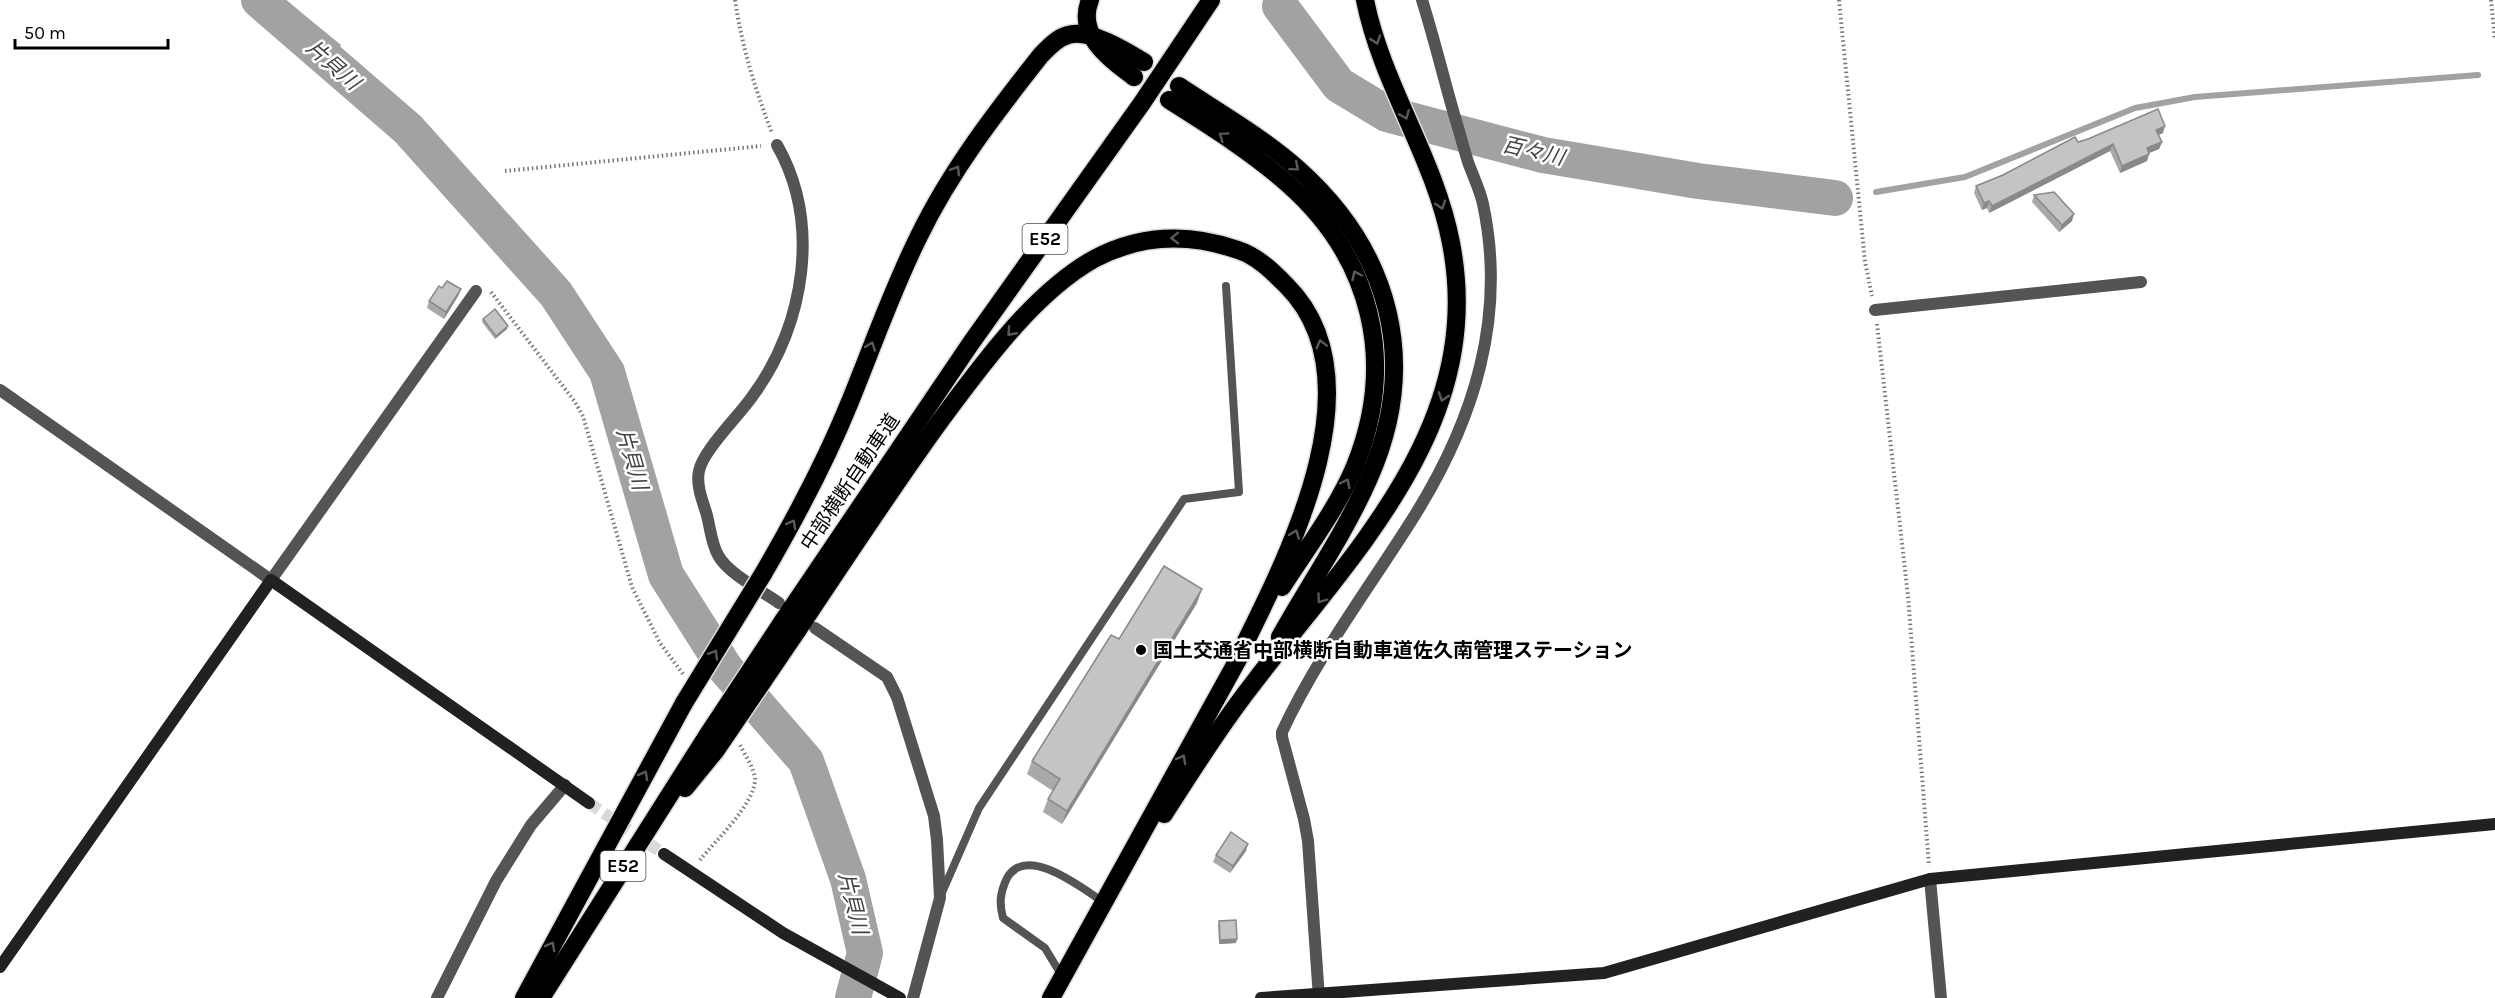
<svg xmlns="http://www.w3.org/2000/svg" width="2495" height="998" font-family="Karla,'Noto Sans JP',sans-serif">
  <rect width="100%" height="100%" fill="#fff"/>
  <path fill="#a2a2a2" d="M242,0H286L341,45L326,69Z"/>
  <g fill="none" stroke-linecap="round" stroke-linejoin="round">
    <path stroke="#a2a2a2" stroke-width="6" d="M1876,192L1965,177L2135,108L2195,97L2478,75"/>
    <g stroke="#a2a2a2" stroke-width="36">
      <path d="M259,0L408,129L556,294L607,372L666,575L725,668L806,761L848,879L865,953L853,998"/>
      <path d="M1280,6L1339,85L1387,114L1543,155L1698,181L1835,198"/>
    </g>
    <path stroke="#d9d9d9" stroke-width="12" stroke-dasharray="12 6" stroke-linecap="butt" d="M589,803L664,854"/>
    <g stroke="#dbdbdb" stroke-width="21">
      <g id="highway">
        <path d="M1090,0C1076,35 1109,58 1134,77"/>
        <path d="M1179,86C1218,112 1262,137 1298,169C1391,252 1420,363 1369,478C1345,533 1309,585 1280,637"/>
        <path d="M1169,100C1210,126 1252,152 1288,184C1372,258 1397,362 1355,466C1337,509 1307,548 1282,587"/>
        <path d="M763,574C795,519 825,463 849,404C872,348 892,290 919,236C951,170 996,112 1041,55C1049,47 1057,38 1068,35C1089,28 1126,51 1144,62"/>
        <path d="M783,621L971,343L1142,103L1211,0"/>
        <path d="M797,631C845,559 892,487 943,417C983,363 1035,292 1094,259C1141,234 1189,233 1238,250C1257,256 1272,271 1286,285C1383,381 1284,564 1235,663"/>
        <path d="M685,788L716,750"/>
        <path d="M1164,814C1193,769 1222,723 1255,681C1355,550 1486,423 1451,243C1435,158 1382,85 1365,0"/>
        <path d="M524,998L684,703"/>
        <path d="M541,998L707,736"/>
        <path d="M1051,998L1241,654"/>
      </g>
    </g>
    <g stroke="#767676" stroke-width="4" stroke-dasharray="1.5 3" stroke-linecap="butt">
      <path d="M735,0C742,47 755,89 772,133"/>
      <path d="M1839,0L1865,262L1872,296"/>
      <path d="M2491,0L2495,40"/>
      <path d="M505,171L761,146"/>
      <path d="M491,292L575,402L583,416L632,587L660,643L683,674"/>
      <path d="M1877,324L1908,596L1929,866"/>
      <path d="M700,860C715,841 755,804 755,779C754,768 745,755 740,745"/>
    </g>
    <g stroke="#545454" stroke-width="8">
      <path d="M941,895L979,808L1184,499L1239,492L1226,286"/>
      <path d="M1062,976L1045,948L1003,918C999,903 1000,893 1007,878C1027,843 1084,890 1105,903"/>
    </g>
    <g stroke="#545454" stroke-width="12">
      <path d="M777,145C821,222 805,324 754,394C741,414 703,450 699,471C696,484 702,500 706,512C710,525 711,543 718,555C727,573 762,591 779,603"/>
      <path d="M1875,310L2141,282"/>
      <path d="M0,390L271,580L476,291"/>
      <path d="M815,628L887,677L897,697L934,816L937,840L940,898L913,998"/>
      <path d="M1930,879L1941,998"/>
      <path d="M437,998L496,881L531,825L565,785"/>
      <path d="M1319,998L1308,841L1304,819L1282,737V732C1318,655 1370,587 1415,515C1474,420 1507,317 1483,204C1480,190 1473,176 1468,162C1463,146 1459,130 1454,114C1443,76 1434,38 1422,0"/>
    </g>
    <g stroke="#212121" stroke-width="12">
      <path d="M664,854L783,933L900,998"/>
      <path d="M0,967L271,580L589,803"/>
      <path d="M1261,998L1604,973L1930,879L2495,824"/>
    </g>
    <use href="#highway" stroke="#000" stroke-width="18"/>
    <g stroke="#dbdbdb" stroke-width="21" stroke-linecap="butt">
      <g id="highway-bridge">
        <path d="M684,703L763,574"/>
        <path d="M707,736L783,621"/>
        <path d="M716,750L797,631"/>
      </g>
    </g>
    <use href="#highway-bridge" stroke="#000" stroke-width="18"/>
  </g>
  <g fill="#a9a9a9">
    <path d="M2163,133L2159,135L2162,142L2159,149L2149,153L2147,161L2120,173L2110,151L1989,213L1987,208L1982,210L1974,193L1976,186L2078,142Z"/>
    <path d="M2034,195L2072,221L2059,232L2032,202Z"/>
    <path d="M442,288L461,289L458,296L444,319L427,308L429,301Z"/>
    <path d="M483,319L507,329L495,339L482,322Z"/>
    <path d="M1197,603L1062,824L1043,812L1048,799L1053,791L1027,774L1032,761L1119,639Z"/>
    <path d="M1246,851L1230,873L1213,862L1216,855Z"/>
    <path d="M1219,921L1236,943L1219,944L1218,925Z"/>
  </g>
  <g fill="#898989">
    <path d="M2165,126L2163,133L2154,137L2156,130Z"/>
    <path d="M2162,142L2159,149L2144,155L2147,148Z"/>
    <path d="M2113,144L2110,151L1989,213L1992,206Z"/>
    <path d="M2149,154L2147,161L2120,173L2122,166Z"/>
    <path d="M1989,201L1987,208L1982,210L1984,203Z"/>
    <path d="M2074,214L2072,221L2059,232L2062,225Z"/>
    <path d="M461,289L458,296L444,319L446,312Z"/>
    <path d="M508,326L507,329L495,339L496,336Z"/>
    <path d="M1202,589L1197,603L1062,824L1067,811Z"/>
    <path d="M1248,844L1246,851L1230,873L1233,866Z"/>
    <path d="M1237,939L1236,943L1219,944L1220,940Z"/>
  </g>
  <g fill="#c4c4c4" stroke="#898989" stroke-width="1.5">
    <path d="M2158,109L2165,126L2156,130L2162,142L2147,148L2149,154L2122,166L2113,144L1992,206L1989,201L1984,203L1976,186L2003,175L2075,137L2078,142L2088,139Z"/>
    <path d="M2054,192L2074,214L2062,225L2034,195Z"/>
    <path d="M447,281L461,289L446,312L429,301L439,286L442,288Z"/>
    <path d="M495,309L508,326L496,336L483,319Z"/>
    <path d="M1164,566L1202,589L1067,811L1048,799L1060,779L1032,761L1111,635L1119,639Z"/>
    <path d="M1231,832L1248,844L1233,866L1216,855Z"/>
    <path d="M1236,920L1237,939L1220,940L1219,921Z"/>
  </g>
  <defs><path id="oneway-chevron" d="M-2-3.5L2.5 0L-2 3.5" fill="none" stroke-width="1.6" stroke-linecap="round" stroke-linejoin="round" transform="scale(1.5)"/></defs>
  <g stroke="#595959">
    <use href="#oneway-chevron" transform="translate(1376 40) rotate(71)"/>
    <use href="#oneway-chevron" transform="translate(1405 115) rotate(67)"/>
    <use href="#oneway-chevron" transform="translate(1223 136) rotate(-145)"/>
    <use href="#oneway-chevron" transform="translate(1295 167) rotate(40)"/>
    <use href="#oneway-chevron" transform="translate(956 170) rotate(-58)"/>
    <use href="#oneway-chevron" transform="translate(1441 205) rotate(72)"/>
    <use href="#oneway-chevron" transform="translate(1175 238) rotate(179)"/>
    <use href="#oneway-chevron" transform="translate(1356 275) rotate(-115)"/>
    <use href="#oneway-chevron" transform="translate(1011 332) rotate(132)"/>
    <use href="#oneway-chevron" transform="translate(1321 344) rotate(-104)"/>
    <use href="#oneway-chevron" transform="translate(871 346) rotate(-69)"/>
    <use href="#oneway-chevron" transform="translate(1443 397) rotate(109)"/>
    <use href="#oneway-chevron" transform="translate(1346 483) rotate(-63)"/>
    <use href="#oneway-chevron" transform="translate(792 524) rotate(-61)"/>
    <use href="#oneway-chevron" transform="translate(1295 534) rotate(-69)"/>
    <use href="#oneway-chevron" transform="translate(1321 599) rotate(126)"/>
    <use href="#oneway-chevron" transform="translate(714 654) rotate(-58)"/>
    <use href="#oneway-chevron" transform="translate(1182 759) rotate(-61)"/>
    <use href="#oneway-chevron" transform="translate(644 775) rotate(-61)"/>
    <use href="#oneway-chevron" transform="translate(551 946) rotate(-62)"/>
  </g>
  <circle fill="#000" stroke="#fff" stroke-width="2" cx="1141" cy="650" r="6"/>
  <g text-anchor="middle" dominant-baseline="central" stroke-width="5" stroke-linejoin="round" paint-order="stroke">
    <g fill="#fff" stroke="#4c4c4c" stroke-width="1.5">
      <rect x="1022.5" y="224" width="45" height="30" rx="4.5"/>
      <rect x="600.5" y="851" width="45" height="30" rx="4.5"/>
    </g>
    <g font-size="18" font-weight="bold" fill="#000">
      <text x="1045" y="239">E52</text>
      <text x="623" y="866">E52</text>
    </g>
    <g font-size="20" fill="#000" stroke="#fff">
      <text transform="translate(850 482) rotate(-56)">中部横断自動車道</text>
    </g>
    <g font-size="20" font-weight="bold" fill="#000" stroke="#fff" text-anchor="start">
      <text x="1153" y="650">国土交通省中部横断自動車道佐久南管理ステーション</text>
    </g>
    <g font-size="21" font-style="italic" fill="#434343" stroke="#fff">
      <text transform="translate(333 65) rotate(41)">片貝川</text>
      <text transform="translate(1533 151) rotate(13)">百々川</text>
      <text transform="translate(632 459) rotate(74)">片貝川</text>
      <text transform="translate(853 903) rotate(76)">片貝川</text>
    </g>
  </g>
  <path d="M15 39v9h153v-9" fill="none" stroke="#000000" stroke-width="3"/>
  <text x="24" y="39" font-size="18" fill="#000000" stroke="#ffffff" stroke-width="4.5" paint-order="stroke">50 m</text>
</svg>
